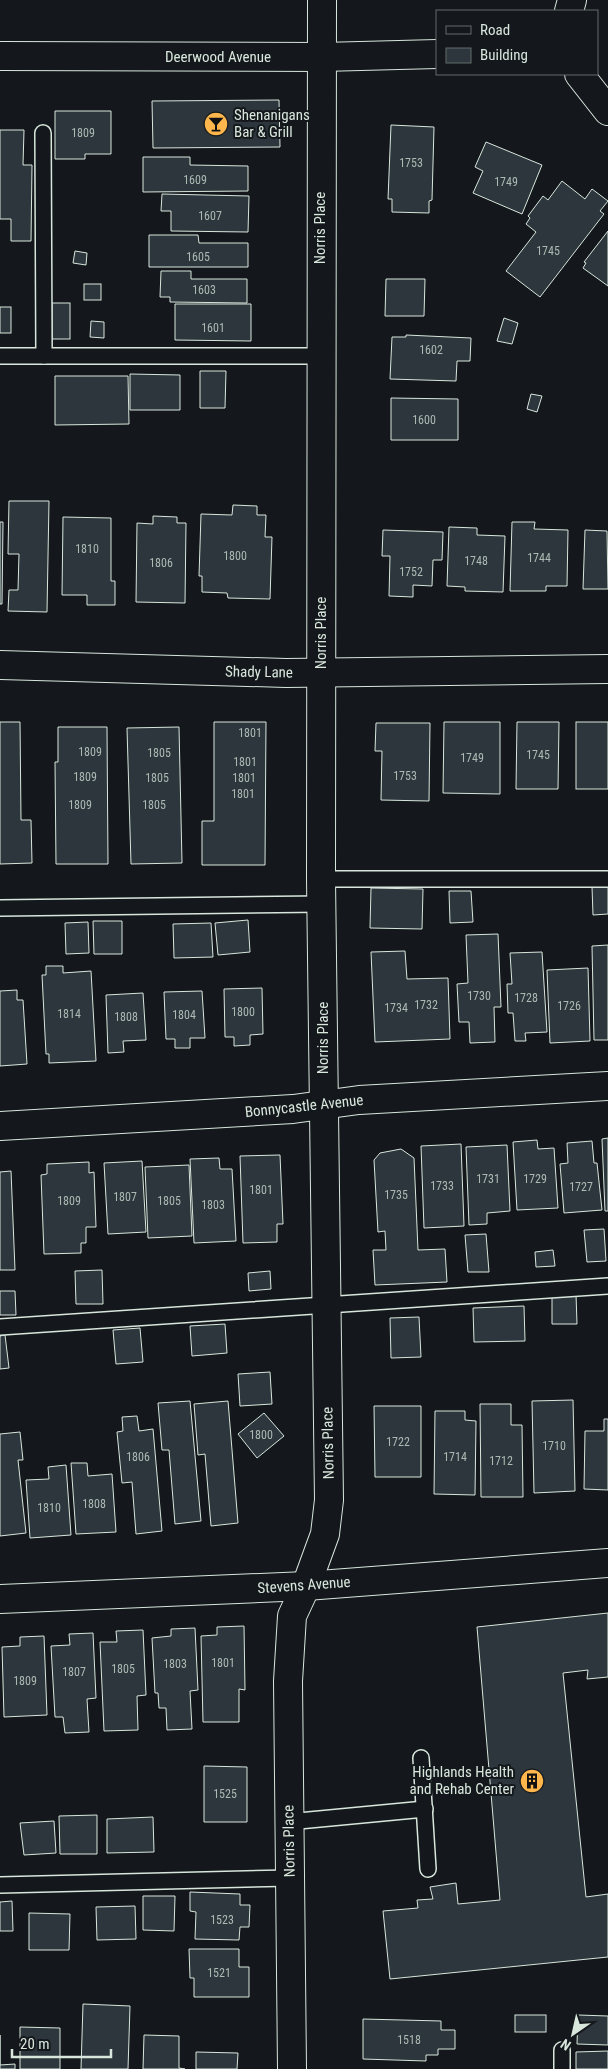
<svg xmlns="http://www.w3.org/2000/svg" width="608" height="2069" font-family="'Roboto Condensed',sans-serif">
  <rect width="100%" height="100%" fill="#14181c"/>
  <g fill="#2c363c" stroke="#d8e6dc">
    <path d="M279,100L280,147L153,148L152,101Z"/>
    <path d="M55,111H111V154H85V159H55Z"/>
    <path d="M391,125L434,127L432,200L429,201V213L392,212V199H388Z"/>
    <path d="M0,130H24L23,165H32L31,241H11V219H0Z"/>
    <path d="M486,142L542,165L522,214L473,193L483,171L475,167Z"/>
    <path d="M143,157H190V165L248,166V191L143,192Z"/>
    <path d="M562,181L585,199L592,189L608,201L600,211L604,214L540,297L506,271L536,232L526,224L530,218L528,216L543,196L548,200Z"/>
    <path d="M162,194L249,196L248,232L171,231V211H161Z"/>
    <path d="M608,231V286L583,268L586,263L584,262Z"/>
    <path d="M149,235H198L199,243H248V267H149Z"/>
    <path d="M75,251L87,253L86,265L73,263Z"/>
    <path d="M161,271H191V279H247V303L170,302V297H160Z"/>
    <path d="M386,279H425L424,316H385Z"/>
    <rect x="84" y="284" width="17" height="16"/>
    <rect x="52" y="303" width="18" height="36"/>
    <path d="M175,304H251V341L175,340Z"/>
    <rect x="0" y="307" width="11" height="26"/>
    <path d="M504,318L518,323L512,344L497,341Z"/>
    <path d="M91,321L104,322V338L90,337Z"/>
    <path d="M406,335L471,338L470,361H457L456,381L390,379L392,337H406Z"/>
    <path d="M200,371H226L225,408H200Z"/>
    <path d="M130,374L180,375V410H130Z"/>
    <path d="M55,376H128L129,424L55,425Z"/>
    <path d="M531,394L542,396L537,412L527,409Z"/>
    <path d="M391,398L458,399V440H391Z"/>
    <path d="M9,501H49L47,612L8,611L9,590H18L19,554H8Z"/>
    <path d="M233,505L257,506V515H266L265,537H272L270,599L228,598L227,593L202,592V576H199L201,514L232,515Z"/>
    <path d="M153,516L177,517V523H186L185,603L136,602L137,523L153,524Z"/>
    <path d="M63,517L111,518V581H115V605H87V595H62Z"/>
    <path d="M0,522H3L2,604H0Z"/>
    <path d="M512,522H535L534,529L568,530L567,586H546V591H510Z"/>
    <path d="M449,527L477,528V535L505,536L503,592L465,591V587L447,586Z"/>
    <path d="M383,530L443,532L442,560H433L432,586L413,585V597L389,596L390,556H382Z"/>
    <path d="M585,530L607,531L608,589H583Z"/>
    <path d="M0,722H20L21,820H31L32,863L0,864Z"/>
    <path d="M214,722H266L265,865H202V821H214Z"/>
    <path d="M444,722H500V794L443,793Z"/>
    <path d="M517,722H559L558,789H516Z"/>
    <rect x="576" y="722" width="32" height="67"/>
    <path d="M376,723H430L429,801L381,800L382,751H375Z"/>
    <path d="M58,727H107L108,864H56L55,762H58Z"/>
    <path d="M179,727L182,863L131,864L127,728Z"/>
    <path d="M608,886V914L593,915L592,887Z"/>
    <path d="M371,888L423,889L422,929L370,928Z"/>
    <path d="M449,891H471L473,922L450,923Z"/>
    <path d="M248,920L250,952L218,955L215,923Z"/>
    <path d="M93,921H122V954H94Z"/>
    <path d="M88,922L89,953L66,954L65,923Z"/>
    <path d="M211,923L213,957L174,958L173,924Z"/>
    <path d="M498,934L501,1007H494L495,1042L470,1043L469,1022H459L457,984L468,983L466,935Z"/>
    <path d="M608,945V1040H594L592,946Z"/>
    <path d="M405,951L407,979L448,978L450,1039L375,1042L371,952Z"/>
    <path d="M542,952L547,1032L525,1033L526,1041H515L513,1013H508L507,984H512L510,953Z"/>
    <path d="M46,966H63V973L91,971L96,1061L49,1063V1054H46L42,975H46Z"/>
    <path d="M588,968L590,1041L550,1043L547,970Z"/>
    <path d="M262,988L263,1034L250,1035V1045L234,1046V1037H225L224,989Z"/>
    <path d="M17,990V1000H23L27,1064L0,1066V991Z"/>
    <path d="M202,991L205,1038H190V1048H175V1039H166L164,992Z"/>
    <path d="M143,993L146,1040L123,1041L124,1052L108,1053L106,995Z"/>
    <path d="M608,1138V1211H605L602,1139Z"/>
    <path d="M537,1140L538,1149L554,1148L558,1208L517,1210L513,1142Z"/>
    <path d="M592,1141L594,1163H597L602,1210L564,1213L560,1164L568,1163L567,1143Z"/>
    <path d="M461,1144L464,1226L424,1228L421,1146Z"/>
    <path d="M507,1145L510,1211L487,1213V1224L469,1225L466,1147Z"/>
    <path d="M401,1149L414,1158L418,1250L445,1249L447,1282L375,1285L373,1250H386L385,1231L378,1232L374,1160L380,1153Z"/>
    <path d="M280,1155L283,1224H277V1242L243,1243L240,1156Z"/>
    <path d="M219,1158L220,1169H232L236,1241L194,1243L190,1159Z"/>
    <path d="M142,1161L146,1232L108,1234L104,1163Z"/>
    <path d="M89,1162V1173L94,1172L96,1227H86V1243H81V1253L44,1254L41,1175L47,1174V1164Z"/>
    <path d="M189,1165L192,1236L148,1238L145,1167Z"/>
    <path d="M11,1171L15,1270H0V1172Z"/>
    <path d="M604,1229L606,1261L587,1262L584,1230Z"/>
    <path d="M486,1234L489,1272H468L465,1235Z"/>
    <path d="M553,1250L555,1266L536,1267L535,1252Z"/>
    <path d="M102,1270L103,1304H76L75,1271Z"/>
    <path d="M270,1271L271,1289L249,1291L248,1273Z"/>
    <path d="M0,1291H15L16,1315H0Z"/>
    <path d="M576,1294L577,1324H552V1295Z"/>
    <path d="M524,1306L525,1341L474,1342L473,1308Z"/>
    <path d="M419,1317L421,1357L391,1358L390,1318Z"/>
    <path d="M225,1324L227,1353L192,1356L190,1326Z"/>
    <path d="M140,1328L143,1362L116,1364L113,1330Z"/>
    <path d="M5,1335L9,1368L0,1369V1336Z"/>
    <path d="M270,1372L272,1404L240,1406L238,1374Z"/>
    <path d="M573,1400L575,1491L534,1493L532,1401Z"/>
    <path d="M190,1401L201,1521L175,1524L169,1450H162L158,1403Z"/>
    <path d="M228,1401L238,1523L211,1526L205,1454L198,1455L194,1404Z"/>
    <path d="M480,1404H511V1425H522L523,1497H481Z"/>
    <path d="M374,1406H421V1477H375Z"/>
    <path d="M435,1411H465V1420L476,1421L475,1495L434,1494Z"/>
    <path d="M264,1413L284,1436L257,1458L238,1434Z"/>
    <path d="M137,1416L139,1431L153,1429L162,1531L136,1534L132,1482L122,1483L117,1432L123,1431L122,1417Z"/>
    <path d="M604,1419H608V1490L584,1489L585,1431H604Z"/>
    <path d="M20,1432L23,1460H18L26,1533L0,1536V1434Z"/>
    <path d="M71,1463H87L88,1476L112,1474L116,1532L76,1534Z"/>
    <path d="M66,1465L71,1535L30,1538L26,1480L49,1479L48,1467Z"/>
    <path d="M608,1613V1677L587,1679L588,1670L563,1673L586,1897L608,1894V1957L390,1979L383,1911L418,1908L417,1900L433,1899L430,1887L456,1883L458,1904L500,1900L477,1627Z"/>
    <path d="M244,1626L245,1690L239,1689V1722H203L201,1636L217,1635V1627Z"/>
    <path d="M195,1628L198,1690L190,1691L192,1729L167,1730L166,1708H159L158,1693H155L152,1638L171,1636V1629Z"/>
    <path d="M143,1630L146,1695L137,1696L138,1730L104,1731L100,1642H117L116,1631Z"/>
    <path d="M93,1633L96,1698L87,1699L89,1732L65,1733L63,1717H55L51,1646L70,1645L69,1634Z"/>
    <path d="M44,1636L47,1715L4,1717L2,1647L20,1646V1637Z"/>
    <path d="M204,1766L247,1767V1822H204Z"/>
    <path d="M97,1815V1854H60L59,1816Z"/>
    <path d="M153,1817L154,1852L107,1853V1819Z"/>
    <path d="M54,1821L56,1853L24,1855L20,1823Z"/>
    <path d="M190,1892L240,1894V1905H250L249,1927H240L239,1940L195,1939L196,1912L190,1911Z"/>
    <path d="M143,1896H175L174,1931L143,1930Z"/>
    <path d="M12,1901L13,1931H0V1902Z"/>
    <path d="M135,1906L136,1939L97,1940L96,1907Z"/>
    <path d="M29,1913L70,1914L69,1950H29Z"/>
    <path d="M189,1949H239V1967H249V1997H194V1978H190Z"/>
    <path d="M83,2004L130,2006L128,2069H81Z"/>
    <rect x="515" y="2015" width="31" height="17"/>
    <path d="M578,2015L608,2016V2045L577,2044Z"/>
    <path d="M363,2019L441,2021V2030H455V2049H438V2055H426V2061L363,2059Z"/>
    <path d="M20,2027L60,2028V2069H20Z"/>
    <path d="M0,2035V2065L15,2064V2069H0Z"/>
    <path d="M144,2035L179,2036V2068L185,2069H143Z"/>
    <path d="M608,2051V2069H576V2052Z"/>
    <path d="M196,2052L238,2053L237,2069H196Z"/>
  </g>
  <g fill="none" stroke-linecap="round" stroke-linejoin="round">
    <g stroke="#d8e6dc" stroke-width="18">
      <g id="service">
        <path d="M43,133L44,356"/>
        <path d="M0,356H320"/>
        <path d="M321,879H608"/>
        <path d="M0,908L322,904"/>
        <path d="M0,1327L608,1286"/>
        <path d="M421,1758L428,1869"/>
        <path d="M288,1822L425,1809"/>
        <path d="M0,1885L290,1878"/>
        <path d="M562,2050V2069"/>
      </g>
    </g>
    <g stroke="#d8e6dc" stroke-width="30">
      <g id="minor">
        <path d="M569,11L572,0"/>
        <path d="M0,56L322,57L437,54"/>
        <path d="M579,74L608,111"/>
        <path d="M0,665L286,673L608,669"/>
        <path d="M0,1126L293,1109L359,1100L608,1086"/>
        <path d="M0,1599L306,1586L608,1563"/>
        <path d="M292,2069L288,1681L292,1616L306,1586L325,1534L329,1500L321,879L322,0"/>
      </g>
    </g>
    <use href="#service" stroke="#14181c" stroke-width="15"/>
    <use href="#minor" stroke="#14181c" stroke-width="28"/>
  </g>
  <defs>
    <g id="bar-disc" transform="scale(1.25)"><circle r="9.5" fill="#ffb74d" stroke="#14181c"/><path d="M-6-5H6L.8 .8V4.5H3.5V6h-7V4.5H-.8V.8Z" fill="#111"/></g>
    <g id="building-disc" transform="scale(1.25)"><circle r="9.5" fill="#ffb74d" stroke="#14181c"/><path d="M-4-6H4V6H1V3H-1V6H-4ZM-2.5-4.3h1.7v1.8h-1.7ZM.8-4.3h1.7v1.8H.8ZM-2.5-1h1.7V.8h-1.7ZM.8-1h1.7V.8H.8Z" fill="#111"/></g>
  </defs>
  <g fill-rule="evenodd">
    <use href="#bar-disc" x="216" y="124"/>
    <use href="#building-disc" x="532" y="1781"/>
  </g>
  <g text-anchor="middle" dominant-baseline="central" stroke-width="4" stroke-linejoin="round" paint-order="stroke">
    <g font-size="12" fill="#adbab4">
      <text x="83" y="133">1809</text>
      <text x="411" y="163">1753</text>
      <text x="195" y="180">1609</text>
      <text x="506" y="182">1749</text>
      <text x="210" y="216">1607</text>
      <text x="548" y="251">1745</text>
      <text x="198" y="257">1605</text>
      <text x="204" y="290">1603</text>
      <text x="213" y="328">1601</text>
      <text x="431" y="350">1602</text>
      <text x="424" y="420">1600</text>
      <text x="87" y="549">1810</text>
      <text x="235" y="556">1800</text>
      <text x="539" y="558">1744</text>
      <text x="476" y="561">1748</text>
      <text x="161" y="563">1806</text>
      <text x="411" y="572">1752</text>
      <text x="250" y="733">1801</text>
      <text x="90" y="752">1809</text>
      <text x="159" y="753">1805</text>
      <text x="538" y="755">1745</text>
      <text x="472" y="758">1749</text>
      <text x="245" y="762">1801</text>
      <text x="405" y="776">1753</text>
      <text x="85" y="777">1809</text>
      <text x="157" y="778">1805</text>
      <text x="244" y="778">1801</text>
      <text x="243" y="794">1801</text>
      <text x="80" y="805">1809</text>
      <text x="154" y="805">1805</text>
      <text x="479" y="996">1730</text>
      <text x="526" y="998">1728</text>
      <text x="426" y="1005">1732</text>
      <text x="569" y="1006">1726</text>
      <text x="396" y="1008">1734</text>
      <text x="243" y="1012">1800</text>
      <text x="69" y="1014">1814</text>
      <text x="184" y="1015">1804</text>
      <text x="126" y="1017">1808</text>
      <text x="488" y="1179">1731</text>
      <text x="535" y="1179">1729</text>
      <text x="442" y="1186">1733</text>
      <text x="581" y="1187">1727</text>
      <text x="261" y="1190">1801</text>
      <text x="396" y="1195">1735</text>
      <text x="125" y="1197">1807</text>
      <text x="69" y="1201">1809</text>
      <text x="169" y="1201">1805</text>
      <text x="213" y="1205">1803</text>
      <text x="261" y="1435">1800</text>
      <text x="398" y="1442">1722</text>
      <text x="554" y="1446">1710</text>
      <text x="138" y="1457">1806</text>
      <text x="455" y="1457">1714</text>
      <text x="501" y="1461">1712</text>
      <text x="94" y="1504">1808</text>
      <text x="49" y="1508">1810</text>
      <text x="223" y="1663">1801</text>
      <text x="175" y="1664">1803</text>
      <text x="123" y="1669">1805</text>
      <text x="74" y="1672">1807</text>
      <text x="25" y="1681">1809</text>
      <text x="225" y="1794">1525</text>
      <text x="222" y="1920">1523</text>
      <text x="219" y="1973">1521</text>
      <text x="409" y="2040">1518</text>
    </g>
    <g font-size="15" fill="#d8e6dc" stroke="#14181c">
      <text x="218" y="57">Deerwood Avenue</text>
      <text transform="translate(320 228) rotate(-90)">Norris Place</text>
      <text transform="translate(321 633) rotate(-90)">Norris Place</text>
      <text transform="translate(259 672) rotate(1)">Shady Lane</text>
      <text transform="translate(323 1038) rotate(-90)">Norris Place</text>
      <text transform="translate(304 1106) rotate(-6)">Bonnycastle Avenue</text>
      <text transform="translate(328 1443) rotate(-91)">Norris Place</text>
      <text transform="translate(304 1585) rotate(-4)">Stevens Avenue</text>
      <text transform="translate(289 1841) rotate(-91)">Norris Place</text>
    </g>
    <g font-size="15" fill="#d8e6dc" stroke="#14181c" text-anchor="start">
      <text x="234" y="115">Shenanigans<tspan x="234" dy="17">Bar &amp; Grill</tspan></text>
      <text x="514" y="1772" text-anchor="end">Highlands Health<tspan x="514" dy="17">and Rehab Center</tspan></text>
    </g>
  </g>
  <rect x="436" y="10" width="162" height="65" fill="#14181c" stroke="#626a69"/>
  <rect x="446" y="26" width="25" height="8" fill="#14181c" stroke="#626a69"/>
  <text x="480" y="35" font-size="15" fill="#d8e6dc">Road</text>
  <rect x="446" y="48" width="25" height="15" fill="#2c363c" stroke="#626a69"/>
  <text x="480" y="60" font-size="15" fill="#d8e6dc">Building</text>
  <g transform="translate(573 2034) rotate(214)" stroke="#14181c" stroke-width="4" paint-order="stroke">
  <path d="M0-4L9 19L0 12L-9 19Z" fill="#d8e6dc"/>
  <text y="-8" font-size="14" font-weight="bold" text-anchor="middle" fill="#d8e6dc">N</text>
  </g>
  <path d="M12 2049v8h99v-8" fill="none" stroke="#d8e6dc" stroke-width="2.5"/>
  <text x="20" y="2049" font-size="15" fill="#d8e6dc" stroke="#14181c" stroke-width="4" paint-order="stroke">20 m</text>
</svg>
